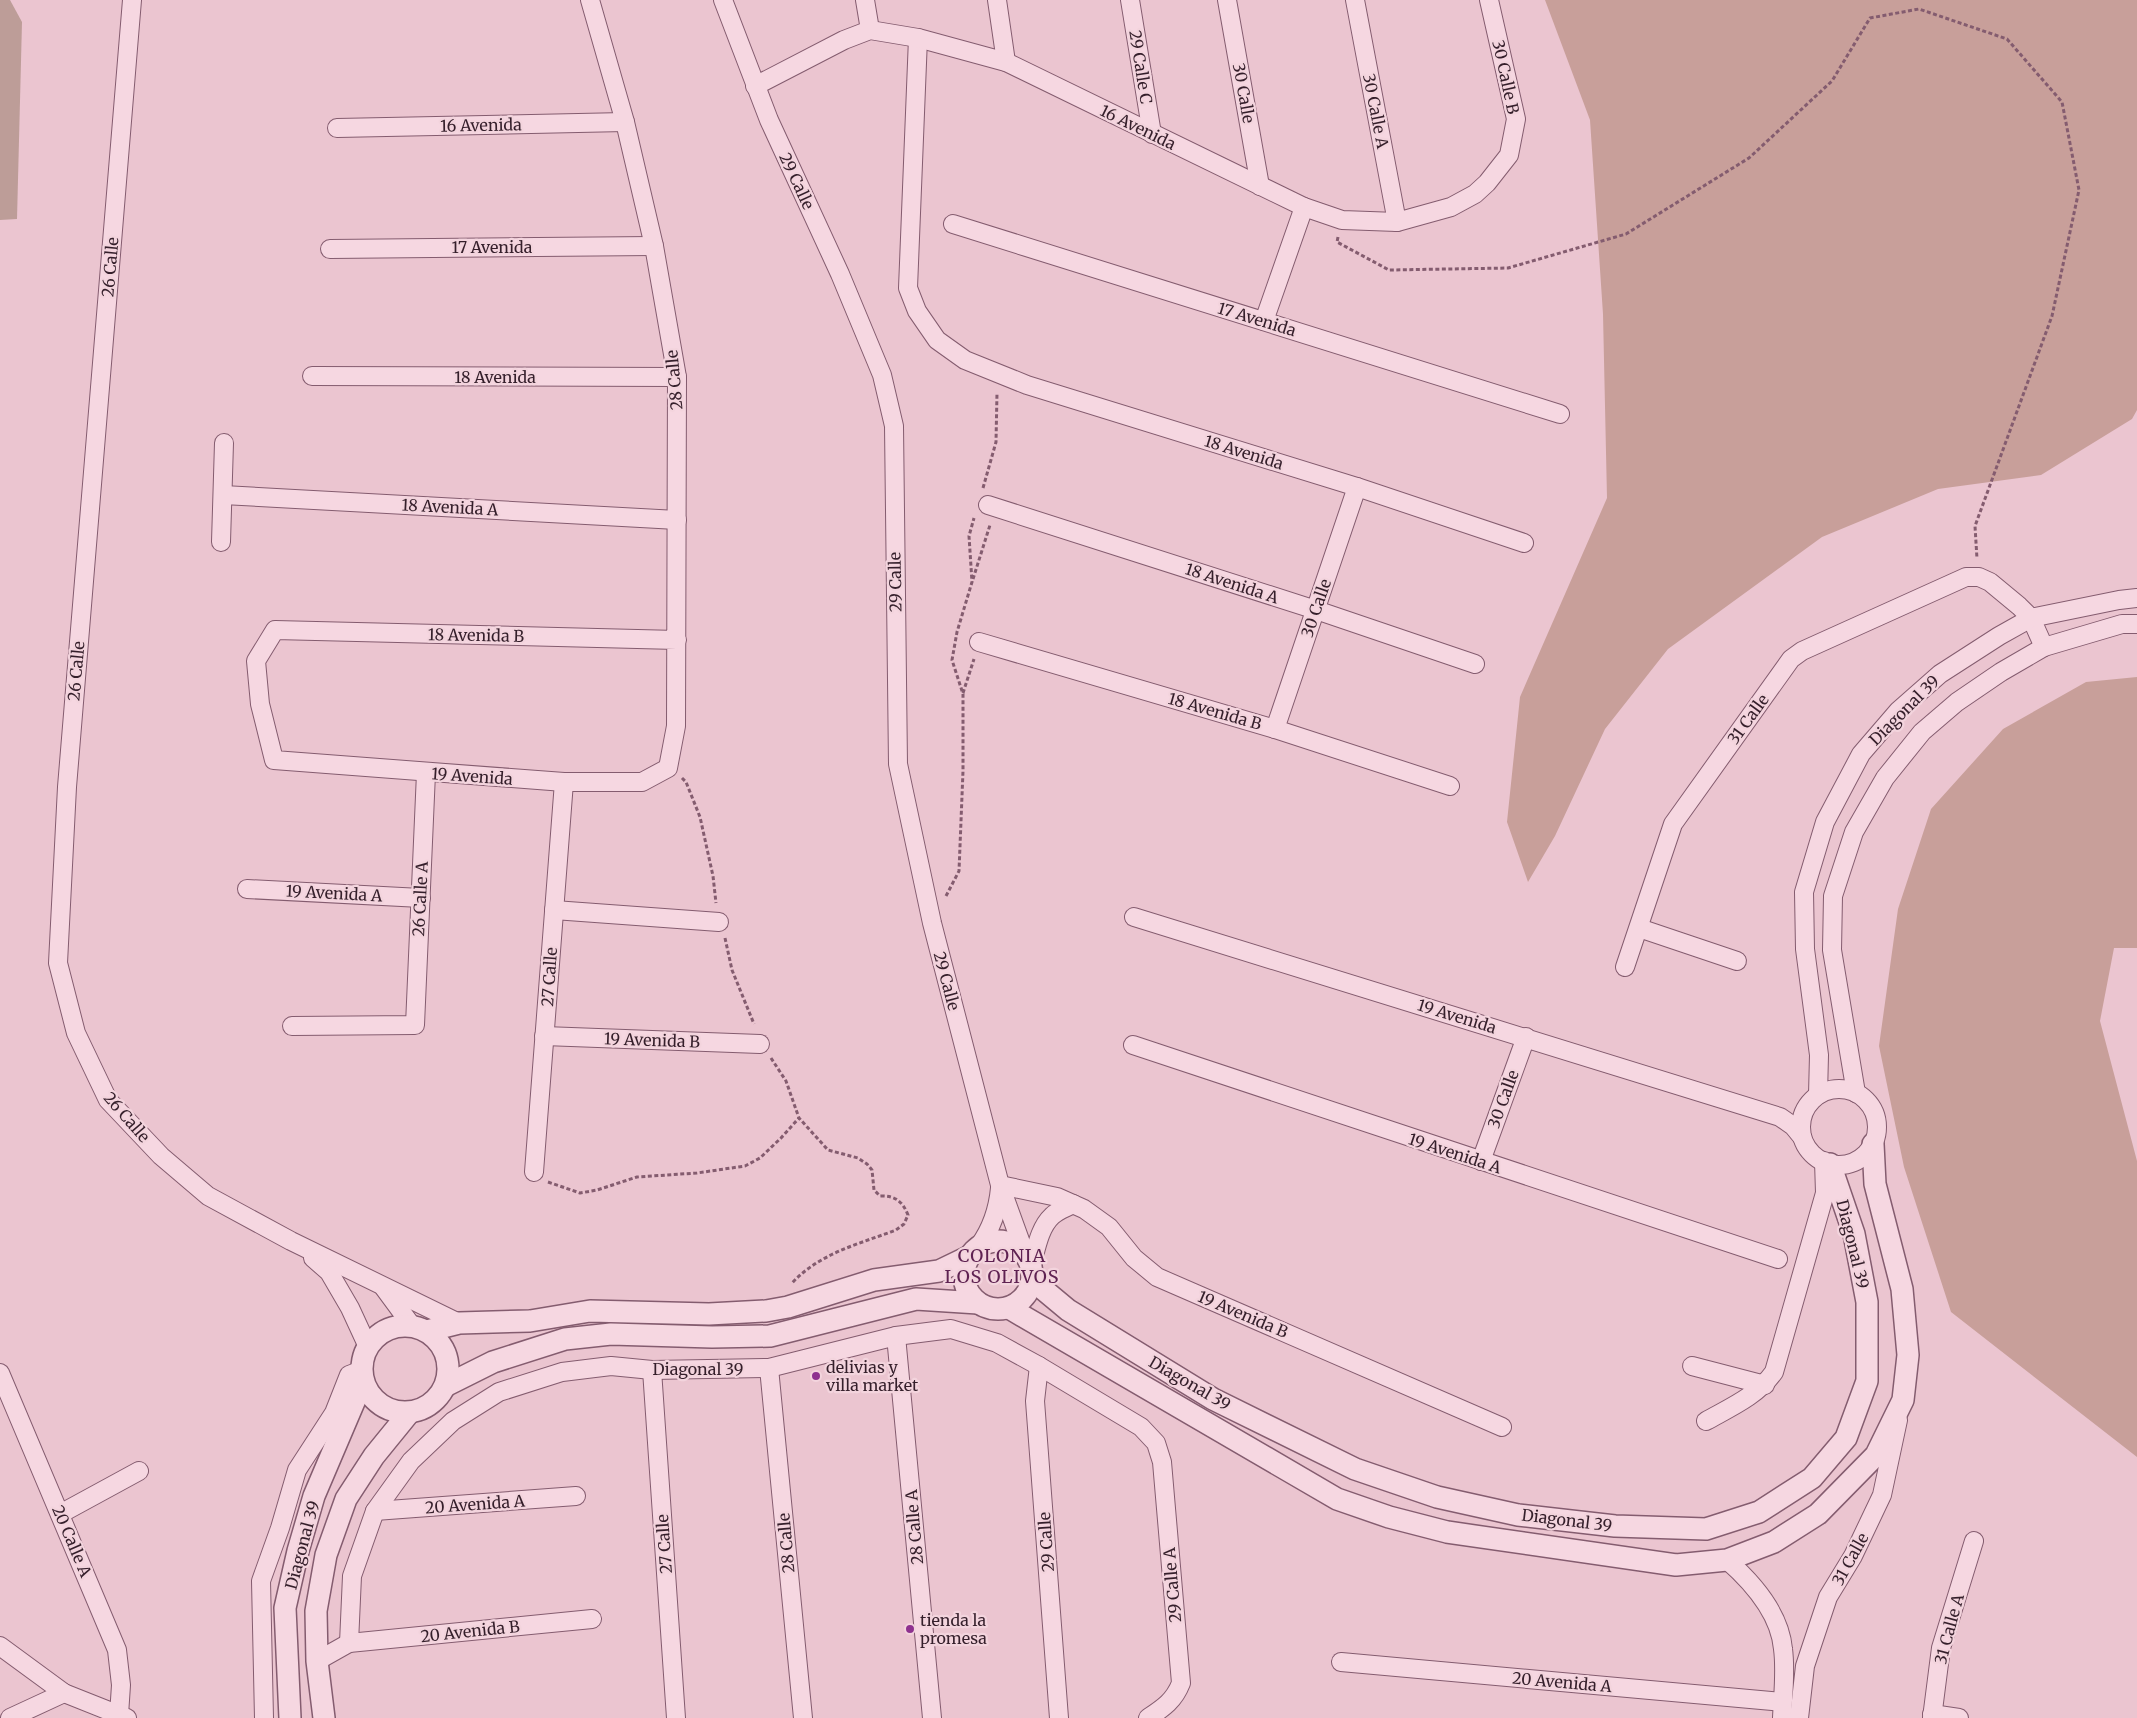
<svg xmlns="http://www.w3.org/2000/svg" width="2137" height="1718" font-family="Merriweather,serif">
  <rect width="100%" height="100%" fill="#ebc5d0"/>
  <g fill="#c89f9a">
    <path d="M1545,0H2137V410L2132,419L2041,475L1938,489L1822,537L1668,649L1605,729L1555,836L1528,882L1507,822L1520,697L1607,498L1603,314L1590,120Z"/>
    <path d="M2137,677V948H2114L2100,1021L2137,1161V1457L1951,1312L1904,1167L1879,1046L1898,909L1931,809L2003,729L2086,682Z"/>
  </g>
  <path fill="#bd9d98" d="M0,0H10L22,22L17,219L0,220Z"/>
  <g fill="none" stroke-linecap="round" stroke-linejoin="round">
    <g stroke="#845c6f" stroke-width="20">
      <g id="minor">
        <path d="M132,0L67,787L58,963L76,1033L108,1100L161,1156L208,1196L291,1241L459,1323"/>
        <path d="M590,0L625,122L654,246L677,377L676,726L668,768L642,782H564L274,760L260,704L256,661L275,630L677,640"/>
        <path d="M723,0L769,120L840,274L882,375L894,426L898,764L932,923L1000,1185L1025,1254"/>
        <path d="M865,0L870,30"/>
        <path d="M997,0L1006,62"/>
        <path d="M1130,0L1152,134"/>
        <path d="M1227,0L1260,186"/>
        <path d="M1355,0L1397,222"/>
        <path d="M918,38L908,288L917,311L937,340L965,360L1027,385L1357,487L1524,543"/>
        <path d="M755,86L844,40L870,30L918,38L1006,62L1304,207L1342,220L1397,222L1451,207L1475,194L1487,183L1509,155L1516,119L1489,0"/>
        <path d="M337,128L625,122"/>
        <path d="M953,224L1560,414"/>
        <path d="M330,249L654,246"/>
        <path d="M1264,321L1304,207"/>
        <path d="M312,376L677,377"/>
        <path d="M223,495L677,520"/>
        <path d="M988,505L1316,610L1475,664"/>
        <path d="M221,542L224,443"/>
        <path d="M979,642L1275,729L1450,786"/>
        <path d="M1275,729L1357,487"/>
        <path d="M247,889L421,898"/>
        <path d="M554,910L719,922"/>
        <path d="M1134,917L1780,1117L1793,1126L1802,1137"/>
        <path d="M1639,928L1737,961"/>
        <path d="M1625,967L1673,824L1791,659L1802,651L1966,577H1979L1990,582L2019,606L2031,618L2044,647"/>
        <path d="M292,1026L415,1025L426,773"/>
        <path d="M544,1036L760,1044"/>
        <path d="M1133,1045L1778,1259"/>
        <circle cx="1839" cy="1127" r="38"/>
        <path d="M1856,1093L1832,950L1833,896L1854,832L1885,778L1922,732L1957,702L2001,672L2044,647L2122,624H2137"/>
        <path d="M1818,1095L1819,1055L1805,949L1804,892L1825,822L1861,754L1898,711L1940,674L1999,636L2031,618L2119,600L2137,598"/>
        <path d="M1481,1161L1526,1037"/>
        <path d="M534,1172L564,782"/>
        <path d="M1000,1185L1057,1197L1084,1209L1109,1227L1134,1258L1157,1277L1502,1427"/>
        <path d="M979,1246C992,1228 998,1210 1000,1188"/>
        <path d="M313,1258L329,1272L350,1308L368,1347"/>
        <path d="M1031,1267C1036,1250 1039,1228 1052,1216C1058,1210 1066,1208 1073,1204"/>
        <path d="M384,1288L412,1326"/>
        <path d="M896,1336L932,1718"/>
        <path d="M1039,1366L1035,1401L1059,1718"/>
        <path d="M1692,1366L1765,1385"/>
        <path d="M769,1368L803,1718"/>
        <path d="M652,1370L676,1718"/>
        <path d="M0,1373L117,1650L121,1685L119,1715"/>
        <path d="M1706,1421C1731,1407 1757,1396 1774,1372L1825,1193L1824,1161"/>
        <path d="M375,1511L576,1496"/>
        <path d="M60,1514L139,1471"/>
        <path d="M1727,1560C1752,1582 1780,1614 1783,1649C1786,1671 1783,1695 1782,1718"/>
        <path d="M349,1643L352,1576L375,1511L411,1461L453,1421L499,1392L562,1372L611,1366L652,1370L769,1368L896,1336L951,1329L997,1343L1039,1366L1141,1427L1156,1443L1162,1462L1181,1683C1174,1701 1163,1708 1148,1718"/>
        <path d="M0,1646L64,1693L127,1718"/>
        <path d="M317,1661L349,1643L592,1619"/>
        <path d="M1341,1662L1782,1702"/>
        <path d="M1932,1714L1959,1718"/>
        <path d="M10,1718L64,1693"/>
        <path d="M264,1718L261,1581L280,1528L297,1470L334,1413L349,1375L362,1370"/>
        <path d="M1799,1718L1805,1666L1828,1597L1853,1556L1882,1495L1898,1420"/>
        <path d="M1932,1718L1941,1648L1974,1541"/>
      </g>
    </g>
    <g stroke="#845c6f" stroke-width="24">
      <g id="tertiary">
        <circle cx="998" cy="1275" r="34"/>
        <path d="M1032,1280L1068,1310L1213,1399L1355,1469L1437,1497L1518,1515L1615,1526L1706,1529L1759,1512L1812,1478L1846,1438L1867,1381V1302L1854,1234L1830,1164"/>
        <path d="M1009,1308L1337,1499L1389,1517L1447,1532L1676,1565L1727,1560L1774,1542L1818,1514L1876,1455L1903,1400L1908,1355L1902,1289L1875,1184L1873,1144"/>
        <circle cx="405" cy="1369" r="43"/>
        <path d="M427,1331L459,1323L530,1321L590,1311L709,1314L766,1311L788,1307L874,1280L939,1271L968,1257"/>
        <path d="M445,1386L493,1362L565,1339L611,1334L712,1337L770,1336L916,1299L978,1303"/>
        <path d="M290,1718L285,1608L298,1551L314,1496L363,1381"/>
        <path d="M324,1718L317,1661L316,1611L326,1555L346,1499L374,1456L409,1413"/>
      </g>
    </g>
    <g stroke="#845c6f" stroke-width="3" stroke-dasharray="4 2.5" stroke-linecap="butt">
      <path d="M1338,237L1337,242L1389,270L1508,268L1626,234L1749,158L1832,81L1870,18L1919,9L2007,39L2062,102L2079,190L2052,316L1975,526L1977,559"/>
      <path d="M983,488L996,442L997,393"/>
      <path d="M973,579L990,525"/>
      <path d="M963,693L974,659"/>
      <path d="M682,778L686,782L700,817L713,876L716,903"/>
      <path d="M946,896L959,871L963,771V694L952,660L957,632L972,582L969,536L974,518"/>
      <path d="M725,938L732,970L754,1024"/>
      <path d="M771,1058L786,1081L799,1118L828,1150L858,1158L867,1164L872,1170L874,1190L880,1196C895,1195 903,1202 908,1215L904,1224L896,1230C859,1244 820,1253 792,1283"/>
      <path d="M548,1182L580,1193L597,1190L637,1177L697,1173L745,1166L760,1158L781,1138L799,1118"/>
    </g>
    <use href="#minor" stroke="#f6d7e1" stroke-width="18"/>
    <use href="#tertiary" stroke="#f6d7e1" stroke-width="21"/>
  </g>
  <g fill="#8e318f" stroke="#f3d4dd" stroke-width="2">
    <circle cx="816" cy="1376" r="5"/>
    <circle cx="910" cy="1629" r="5"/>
  </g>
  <g text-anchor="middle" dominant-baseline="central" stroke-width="4.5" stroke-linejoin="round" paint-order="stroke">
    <g font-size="16" fill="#351f2b" stroke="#f3d4dd">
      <text transform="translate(1141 67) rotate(81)">29 Calle C</text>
      <text transform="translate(1506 77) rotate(78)">30 Calle B</text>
      <text transform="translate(1244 93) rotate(80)">30 Calle</text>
      <text transform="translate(1376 111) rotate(79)">30 Calle A</text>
      <text transform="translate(481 125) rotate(-1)">16 Avenida</text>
      <text transform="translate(1138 127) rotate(26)">16 Avenida</text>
      <text transform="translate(797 181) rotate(65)">29 Calle</text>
      <text x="492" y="247">17 Avenida</text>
      <text transform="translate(110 267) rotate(-85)">26 Calle</text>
      <text transform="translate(1257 319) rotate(17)">17 Avenida</text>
      <text x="495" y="377">18 Avenida</text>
      <text transform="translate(674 380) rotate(-95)">28 Calle</text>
      <text transform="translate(1244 452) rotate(17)">18 Avenida</text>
      <text transform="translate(450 507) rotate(3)">18 Avenida A</text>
      <text transform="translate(895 582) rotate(-91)">29 Calle</text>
      <text transform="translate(1232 583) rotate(18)">18 Avenida A</text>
      <text transform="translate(1316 608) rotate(-71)">30 Calle</text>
      <text transform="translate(476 635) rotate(1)">18 Avenida B</text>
      <text transform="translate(76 671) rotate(-85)">26 Calle</text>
      <text transform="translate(1904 710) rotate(-45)">Diagonal 39</text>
      <text transform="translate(1215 711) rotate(16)">18 Avenida B</text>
      <text transform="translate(1748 719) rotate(-54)">31 Calle</text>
      <text transform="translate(472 776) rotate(4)">19 Avenida</text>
      <text transform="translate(334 893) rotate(3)">19 Avenida A</text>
      <text transform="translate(420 899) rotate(-87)">26 Calle A</text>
      <text transform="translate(549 977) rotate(-86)">27 Calle</text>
      <text transform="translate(947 981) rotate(75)">29 Calle</text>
      <text transform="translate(1457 1016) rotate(17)">19 Avenida</text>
      <text transform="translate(652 1040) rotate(2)">19 Avenida B</text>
      <text transform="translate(1503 1099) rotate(-70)">30 Calle</text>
      <text transform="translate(127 1117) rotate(49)">26 Calle</text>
      <text transform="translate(1455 1153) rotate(18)">19 Avenida A</text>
      <text transform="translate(1853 1244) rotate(76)">Diagonal 39</text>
      <text transform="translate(1243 1314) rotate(23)">19 Avenida B</text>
      <text x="698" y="1369">Diagonal 39</text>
      <text transform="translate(1190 1383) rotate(30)">Diagonal 39</text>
      <text transform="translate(475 1504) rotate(-4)">20 Avenida A</text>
      <text transform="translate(1567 1520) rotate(7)">Diagonal 39</text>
      <text transform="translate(914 1527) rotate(-95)">28 Calle A</text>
      <text transform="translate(72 1541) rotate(67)">20 Calle A</text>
      <text transform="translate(1046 1542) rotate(-94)">29 Calle</text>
      <text transform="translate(786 1543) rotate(-95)">28 Calle</text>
      <text transform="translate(664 1544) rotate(-94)">27 Calle</text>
      <text transform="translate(302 1545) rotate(-75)">Diagonal 39</text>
      <text transform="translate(1850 1559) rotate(-61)">31 Calle</text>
      <text transform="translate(1172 1585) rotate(-95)">29 Calle A</text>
      <text transform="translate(1949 1629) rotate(-75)">31 Calle A</text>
      <text transform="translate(470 1631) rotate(-6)">20 Avenida B</text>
      <text transform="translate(1562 1682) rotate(5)">20 Avenida A</text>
    </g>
    <g font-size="16" fill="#351f2b" stroke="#f3d4dd" text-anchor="start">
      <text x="826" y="1367">delivias y<tspan x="826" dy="18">villa market</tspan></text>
      <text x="920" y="1620">tienda la<tspan x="920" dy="18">promesa</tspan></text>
    </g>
    <g font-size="18" letter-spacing="1" fill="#5f2252" stroke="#f3d4dd">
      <text x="1002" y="1255">COLONIA<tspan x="1002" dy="21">LOS OLIVOS</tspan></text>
    </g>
  </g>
</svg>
